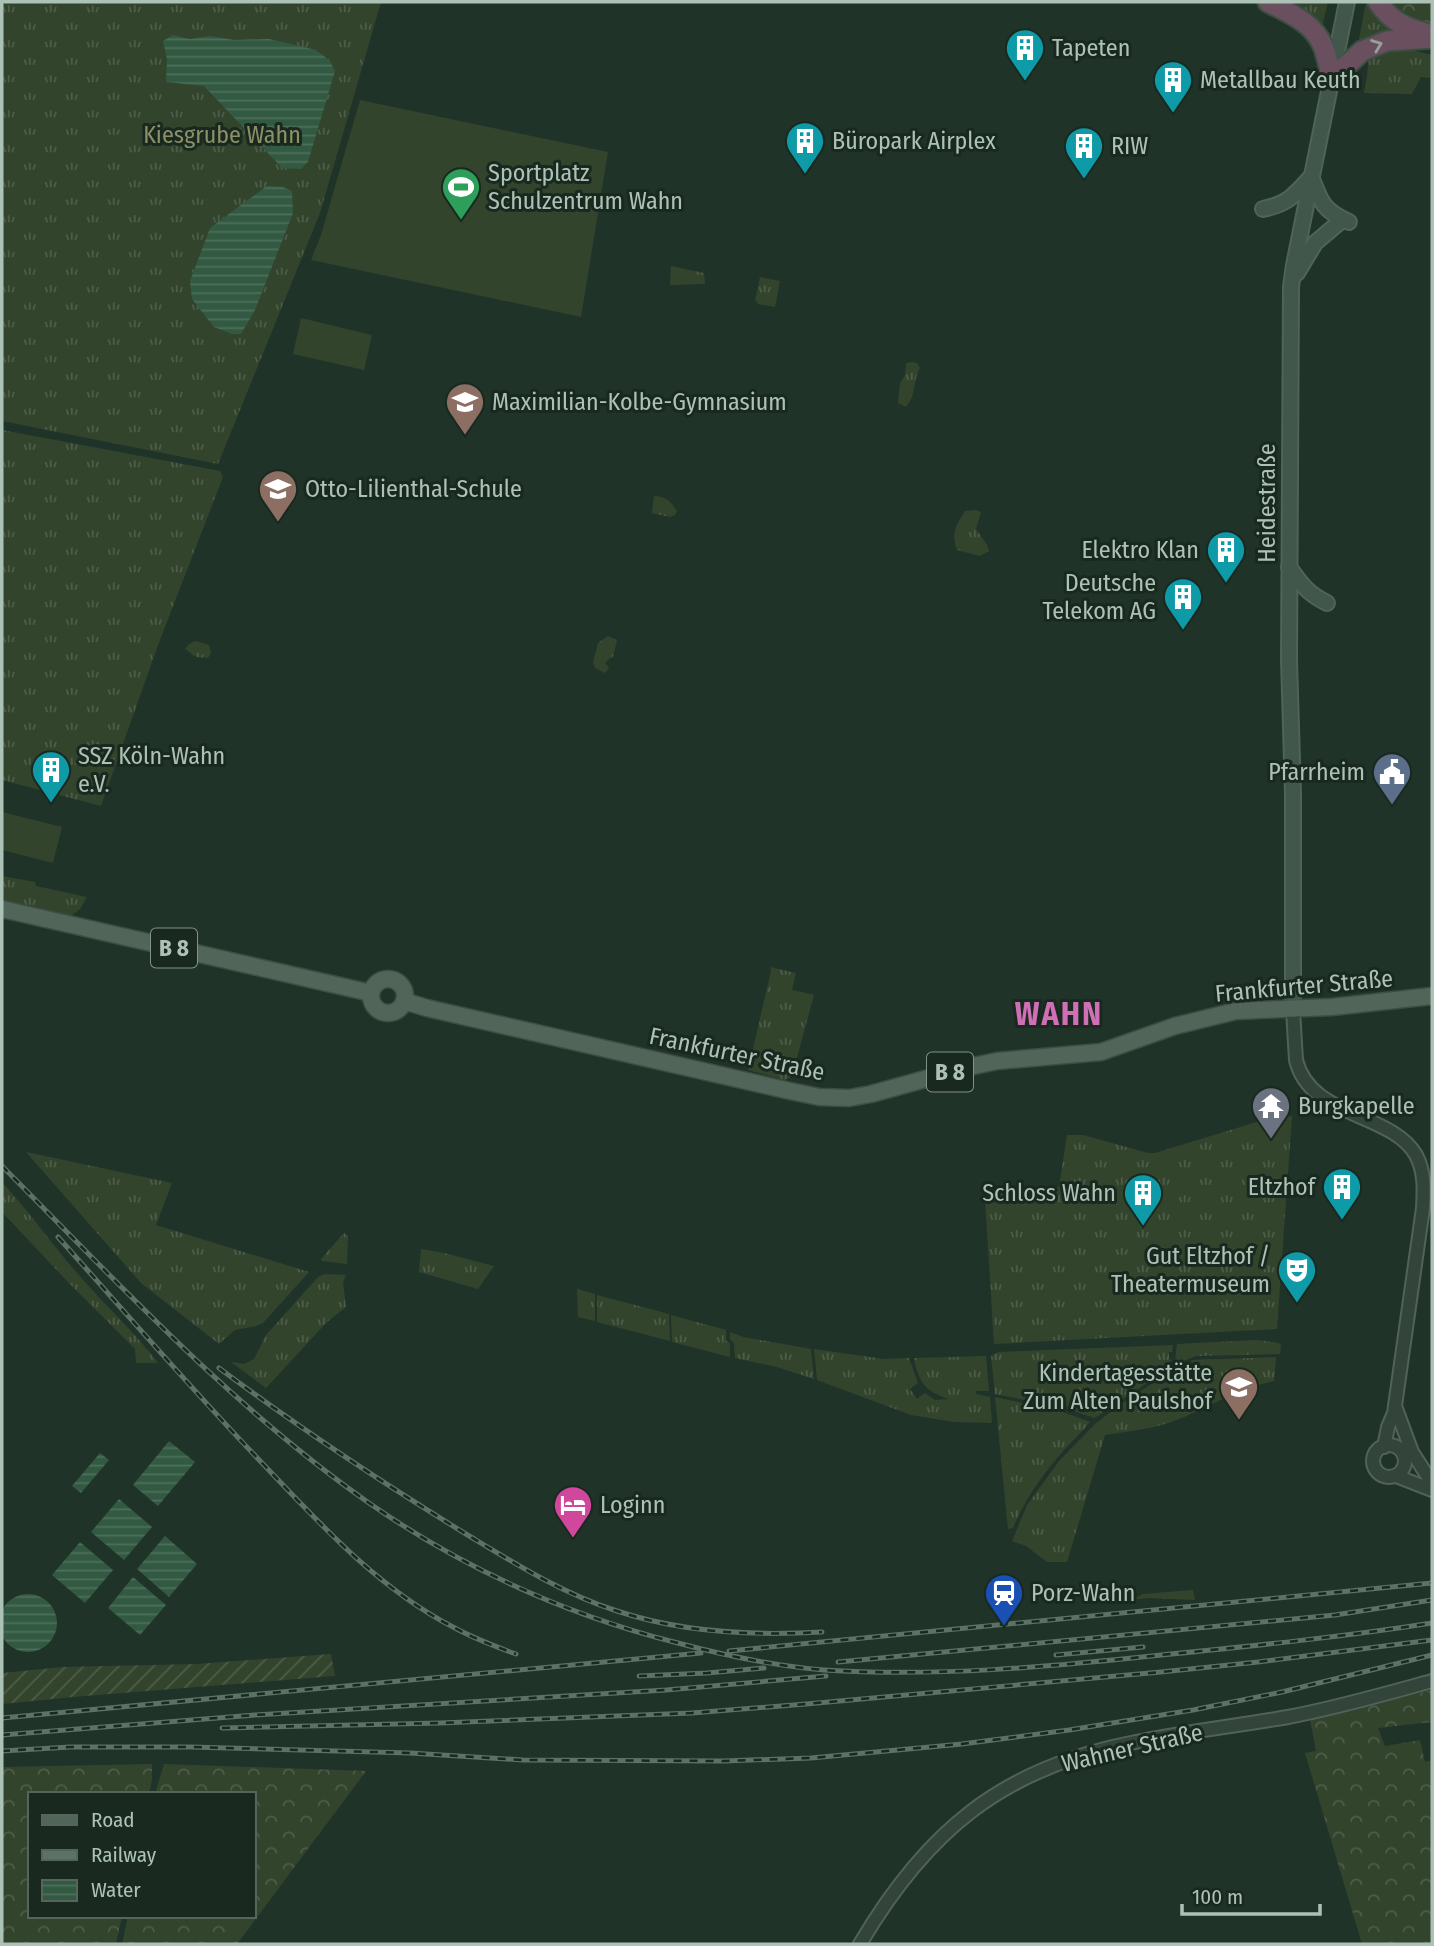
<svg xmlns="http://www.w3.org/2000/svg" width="1434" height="1946" font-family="'Fira Sans Condensed',sans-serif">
  <defs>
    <pattern id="grass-tufts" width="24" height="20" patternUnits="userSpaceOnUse" patternTransform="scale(1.75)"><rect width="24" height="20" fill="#33442d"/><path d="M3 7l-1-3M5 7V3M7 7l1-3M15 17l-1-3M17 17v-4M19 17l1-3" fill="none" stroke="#4e5d49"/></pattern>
    <pattern id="forest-crowns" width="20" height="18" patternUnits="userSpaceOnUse" patternTransform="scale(1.75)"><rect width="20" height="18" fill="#33442d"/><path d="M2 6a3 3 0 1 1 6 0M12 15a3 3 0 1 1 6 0" fill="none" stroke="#4e5d49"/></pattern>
    <pattern id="garden-furrows" width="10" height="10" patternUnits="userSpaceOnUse" patternTransform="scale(1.75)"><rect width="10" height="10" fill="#33442d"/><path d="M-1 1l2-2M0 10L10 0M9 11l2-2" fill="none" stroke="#4e5d49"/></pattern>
    <pattern id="water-rules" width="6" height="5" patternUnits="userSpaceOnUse" patternTransform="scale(1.75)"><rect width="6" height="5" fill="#325942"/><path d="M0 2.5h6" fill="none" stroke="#4d6f5b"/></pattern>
  </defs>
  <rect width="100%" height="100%" fill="#203328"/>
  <g fill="url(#grass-tufts)">
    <path d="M2,2H381L320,213L218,464L2,421Z"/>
    <path d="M1303,2H1328L1320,35L1290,5Z"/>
    <path d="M1366,2H1374L1400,29L1358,45Z"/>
    <path d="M1396,46L1432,55V78L1421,77L1412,94L1364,93L1367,76L1369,54Z"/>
    <path d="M671,266L704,273L705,284L670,285Z"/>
    <path d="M760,277L780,281L775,307L757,304L758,302L755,301Z"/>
    <path d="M913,362L917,363L920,368C912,382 917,394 906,407L898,403L900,383L905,375L906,363Z"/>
    <path d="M2,430L220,471L223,477L158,645L101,806L2,780Z"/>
    <path d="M654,496C667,497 670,501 677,511L675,515L670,517L652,513Z"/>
    <path d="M976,510L981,512L976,529L987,545L989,551L980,556L957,550C951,532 956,526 965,511Z"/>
    <path d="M608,636L617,640L613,657L609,659L605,663L609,668L605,673L595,668L593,662L598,643Z"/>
    <path d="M196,641L209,645L211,653L208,658L196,657L185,649L189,644Z"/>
    <path d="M2,876L35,882L36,886L87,897L80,909L71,916L2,900Z"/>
    <path d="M770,967L796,973L792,990L814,995L792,1076L785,1080L748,1070L771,971Z"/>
    <path d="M1292,1116L1277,1329L994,1344L985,1199L989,1194L1059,1187L1067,1135H1083L1148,1153H1155L1260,1121Z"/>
    <path d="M26,1152L172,1183L156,1225L309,1272L263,1323L256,1326L235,1330L219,1344L141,1283Z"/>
    <path d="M2,1182C31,1214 56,1250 85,1282C109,1309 136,1334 158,1363H136L135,1349L67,1281L2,1212Z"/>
    <path d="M344,1233L348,1236L347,1264L322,1261L321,1259Z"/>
    <path d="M421,1249L444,1253L494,1266L478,1289L419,1272Z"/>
    <path d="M325,1274L346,1275L343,1282L346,1307L327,1322L266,1388L231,1362L244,1364L254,1359L266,1335L318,1277Z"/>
    <path d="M577,1289L595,1294V1321L578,1317Z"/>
    <path d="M597,1295L669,1314L670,1341L597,1322Z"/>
    <path d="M671,1315L726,1330V1340L730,1344V1357L672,1342Z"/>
    <path d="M730,1332L743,1337L811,1349L814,1379L777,1367L735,1358L734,1343L730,1339Z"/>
    <path d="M1257,1340L1279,1343L1281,1345L1280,1354L1196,1356L1178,1363L1175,1362L1177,1344Z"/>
    <path d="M1173,1345L1172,1352H1169V1359L1171,1360L1169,1368L1095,1418L1067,1409L1068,1407L1061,1405L1060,1407L995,1394L991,1356L999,1352Z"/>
    <path d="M814,1349L884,1359L909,1358L918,1383L910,1389L917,1399L925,1393L935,1400L949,1399C926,1392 918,1382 914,1358L986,1356L989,1391H976V1394L990,1397L992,1423L954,1422L911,1415L817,1380Z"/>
    <path d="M1276,1357L1274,1381C1238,1388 1212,1406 1179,1419C1155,1429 1130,1431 1105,1435L1067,1562H1047L1026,1546L1012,1541L1027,1505L1059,1461L1095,1424L1121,1404L1167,1374L1193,1360Z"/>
    <path d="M995,1397L1060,1411L1090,1422C1082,1432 1072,1441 1064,1450C1043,1474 1025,1499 1013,1528L1008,1529Z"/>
    <path d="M1193,1590L1195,1600L1148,1598L1115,1602L1113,1599L1137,1597L1143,1594Z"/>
  </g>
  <g fill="url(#forest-crowns)">
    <path d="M1390,2H1424L1432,4V26L1423,25L1397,12Z"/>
    <path d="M1432,1690V1722L1378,1728L1385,1746L1420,1740L1425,1762L1432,1760V1944H1362L1305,1753L1316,1751L1310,1719Z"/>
    <path d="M152,1764V1780L149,1794H30V1916H122L116,1944H2V1767Z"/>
    <path d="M164,1764L366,1771L237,1944H122L128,1916H254V1794H155Z"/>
  </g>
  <path fill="url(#garden-furrows)" d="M331,1654L335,1676L73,1697L2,1704V1673L63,1667L197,1664Z"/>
  <g fill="#33442d">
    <path d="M360,100L608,152L581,317L311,260L321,235Z"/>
    <path d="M301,318L372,335L364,370L293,354Z"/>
    <path d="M2,812L62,827L53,863L2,850Z"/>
    <path d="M763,1043L792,1049L787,1070L758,1063Z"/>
  </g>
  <g fill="url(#water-rules)">
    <path d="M173,35L190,39L211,36L234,40L269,39L316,50L329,60L335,71L308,162L301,169L282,168L204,86L166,82L167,59L163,41Z"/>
    <path d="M267,186L283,187L292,191L293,213L255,310L241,334H232L214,327L192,299L190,281L210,228Z"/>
    <path d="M169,1441L195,1462L158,1506L133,1485Z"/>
    <path d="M100,1453L109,1460L81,1493L72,1486Z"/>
    <path d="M119,1499L152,1527L124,1560L91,1532Z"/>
    <path d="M165,1536L197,1564L169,1597L137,1569Z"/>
    <path d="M80,1542L113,1570L85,1603L52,1575Z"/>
    <path d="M133,1577L166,1605L140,1635L108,1608Z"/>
    <circle cx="28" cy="1623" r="29"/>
  </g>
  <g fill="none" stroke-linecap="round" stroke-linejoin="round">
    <g stroke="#506358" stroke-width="16">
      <g id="tertiary">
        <path d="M1293,1010L1296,1060C1310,1118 1391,1112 1416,1155C1425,1172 1424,1190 1423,1208L1394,1413L1388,1427L1384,1447"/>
        <path d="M1395,1406L1412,1452L1432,1483"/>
        <circle cx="1389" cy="1461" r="16"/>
        <path d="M1396,1476L1432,1490"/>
        <path d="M860,1944C926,1832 1001,1769 1131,1743C1183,1732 1236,1726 1288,1717C1336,1708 1385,1694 1432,1681"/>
      </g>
    </g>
    <g stroke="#506358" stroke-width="18">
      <g id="secondary">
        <path d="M1312,179C1321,203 1324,211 1349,222"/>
        <path d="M1263,209C1287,204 1294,196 1310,178"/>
        <path d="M1297,273L1315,243L1341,221"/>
        <path d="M1289,567C1302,585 1307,593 1327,603"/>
        <path d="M1293,1010V794L1289,660L1291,287L1294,265L1347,2"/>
      </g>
    </g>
    <g stroke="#3c4e43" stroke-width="19">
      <g id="primary">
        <path d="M2,909L371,993"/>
        <circle cx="388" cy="996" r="17"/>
        <path d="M404,1001L427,1008L790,1091L819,1097L849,1098L871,1094L969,1067L997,1061L1101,1052L1175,1026L1236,1011L1332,1007L1432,996"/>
      </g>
    </g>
    <g stroke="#3d4f45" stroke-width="23">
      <g id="motorway">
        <path d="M1268,2C1289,13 1313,22 1323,46C1327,56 1329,68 1332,79L1362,51L1387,41L1432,38"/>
        <path d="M1378,2C1392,22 1405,28 1428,34"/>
      </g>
    </g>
    <use href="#tertiary" stroke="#33443a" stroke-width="12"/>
    <use href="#secondary" stroke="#41574b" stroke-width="14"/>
    <use href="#primary" stroke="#516559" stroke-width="16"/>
    <use href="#motorway" stroke="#6a505e" stroke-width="19"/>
    <g stroke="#5c7265" stroke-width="5">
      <g id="rail">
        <path d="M2,1166C117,1282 234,1409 369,1503C461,1567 565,1614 674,1642C723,1655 773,1666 824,1670C937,1677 1049,1667 1161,1655C1252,1646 1342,1637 1432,1623"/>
        <path d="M58,1237C126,1313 193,1391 264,1465C320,1524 379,1589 453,1627C473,1638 494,1646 516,1654"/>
        <path d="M219,1368C298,1427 381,1482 466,1534C514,1563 563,1594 617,1611C683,1633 753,1636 822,1632"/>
        <path d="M729,1651L1432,1583"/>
        <path d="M1056,1655L1143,1647"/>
        <path d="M838,1662L1335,1615L1432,1600"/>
        <path d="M639,1676L707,1673L764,1668"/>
        <path d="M2,1718L701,1653"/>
        <path d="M222,1728L440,1723L692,1713L806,1704L1161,1672L1258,1662L1432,1640"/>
        <path d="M2,1735L255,1715L666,1690L826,1676"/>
        <path d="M2,1751L70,1747H191L410,1753L523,1760L724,1761L811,1758L962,1744L1069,1730L1193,1710L1282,1692L1432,1655"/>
      </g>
    </g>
    <use href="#rail" stroke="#19291f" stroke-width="2.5" stroke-dasharray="8" stroke-linecap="butt"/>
  </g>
  <defs><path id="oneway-chevron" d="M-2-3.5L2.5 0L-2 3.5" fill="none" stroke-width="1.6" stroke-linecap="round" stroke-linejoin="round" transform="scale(1.75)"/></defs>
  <use stroke="#99a09c" href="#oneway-chevron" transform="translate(1377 45) rotate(-21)"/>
  <defs>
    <g id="building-pin" transform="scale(2.0125)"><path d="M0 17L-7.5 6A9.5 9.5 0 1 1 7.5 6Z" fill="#0f9aa8" stroke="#19291f"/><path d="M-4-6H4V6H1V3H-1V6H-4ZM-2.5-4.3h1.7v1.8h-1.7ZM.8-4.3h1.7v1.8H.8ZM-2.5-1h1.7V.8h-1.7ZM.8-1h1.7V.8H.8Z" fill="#fff"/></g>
    <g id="stadium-pin" transform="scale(2.0125)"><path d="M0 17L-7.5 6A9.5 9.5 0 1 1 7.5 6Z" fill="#2e9e5b" stroke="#19291f"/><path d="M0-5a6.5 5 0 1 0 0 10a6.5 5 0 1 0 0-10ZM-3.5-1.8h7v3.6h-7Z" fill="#fff"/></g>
    <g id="school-pin" transform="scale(2.0125)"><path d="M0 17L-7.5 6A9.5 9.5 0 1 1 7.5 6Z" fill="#8d6e63" stroke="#19291f"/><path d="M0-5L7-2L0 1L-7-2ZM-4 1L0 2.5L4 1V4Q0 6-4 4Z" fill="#fff"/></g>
    <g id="civic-pin" transform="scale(2.0125)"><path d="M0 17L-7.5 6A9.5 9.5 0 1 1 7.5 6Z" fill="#5c6f8a" stroke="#19291f"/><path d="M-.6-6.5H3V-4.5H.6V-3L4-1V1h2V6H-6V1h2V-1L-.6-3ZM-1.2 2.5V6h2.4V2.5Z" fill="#fff"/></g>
    <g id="temple-pin" transform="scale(2.0125)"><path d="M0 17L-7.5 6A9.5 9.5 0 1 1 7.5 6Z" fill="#6b7280" stroke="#19291f"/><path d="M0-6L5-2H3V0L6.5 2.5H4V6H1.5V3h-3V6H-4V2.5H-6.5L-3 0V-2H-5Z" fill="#fff"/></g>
    <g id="theatre-pin" transform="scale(2.0125)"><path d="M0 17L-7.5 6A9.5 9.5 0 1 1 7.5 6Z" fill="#0f9aa8" stroke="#19291f"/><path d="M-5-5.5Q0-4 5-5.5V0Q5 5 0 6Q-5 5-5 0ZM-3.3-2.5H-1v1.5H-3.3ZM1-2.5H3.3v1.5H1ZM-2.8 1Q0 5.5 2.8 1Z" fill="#fff"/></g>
    <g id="hotel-pin" transform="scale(2.0125)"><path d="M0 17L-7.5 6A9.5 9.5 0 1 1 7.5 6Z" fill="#d1479c" stroke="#19291f"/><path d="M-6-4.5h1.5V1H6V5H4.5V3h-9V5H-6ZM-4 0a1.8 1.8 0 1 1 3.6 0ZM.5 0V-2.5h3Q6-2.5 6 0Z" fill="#fff"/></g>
    <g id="station-pin" transform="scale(2.0125)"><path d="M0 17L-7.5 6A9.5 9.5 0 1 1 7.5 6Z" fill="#1a4fb4" stroke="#19291f"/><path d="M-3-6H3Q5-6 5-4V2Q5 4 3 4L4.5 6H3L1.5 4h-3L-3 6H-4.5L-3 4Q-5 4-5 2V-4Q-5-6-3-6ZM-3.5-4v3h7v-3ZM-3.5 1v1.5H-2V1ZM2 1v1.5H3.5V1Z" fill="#fff"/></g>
  </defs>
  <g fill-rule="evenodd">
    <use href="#building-pin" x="1025" y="48"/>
    <use href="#building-pin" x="1173" y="80"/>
    <use href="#building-pin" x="805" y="141"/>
    <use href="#building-pin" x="1084" y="146"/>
    <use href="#stadium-pin" x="461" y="187"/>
    <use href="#school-pin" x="465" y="402"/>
    <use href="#school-pin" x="278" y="489"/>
    <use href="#building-pin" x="1226" y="550"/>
    <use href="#building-pin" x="1183" y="597"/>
    <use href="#building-pin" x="51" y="770"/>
    <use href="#civic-pin" x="1392" y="772"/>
    <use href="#temple-pin" x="1271" y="1106"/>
    <use href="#building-pin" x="1342" y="1187"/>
    <use href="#building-pin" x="1143" y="1193"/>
    <use href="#theatre-pin" x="1297" y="1270"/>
    <use href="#school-pin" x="1239" y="1387"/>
    <use href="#hotel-pin" x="573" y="1505"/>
    <use href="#station-pin" x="1004" y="1593"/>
  </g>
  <g text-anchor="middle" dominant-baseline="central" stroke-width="6" stroke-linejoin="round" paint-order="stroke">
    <g fill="#19291f" stroke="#819489" stroke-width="2">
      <rect x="151" y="928.5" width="46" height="39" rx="5"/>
      <rect x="927" y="1052.5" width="46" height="39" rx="5"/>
    </g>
    <g font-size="23" font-weight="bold" fill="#adc2b6">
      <text x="174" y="948">B 8</text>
      <text x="950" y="1072">B 8</text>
    </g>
    <g font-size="24" fill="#adc2b6" stroke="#19291f" text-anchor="start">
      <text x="1052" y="48">Tapeten</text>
      <text x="1200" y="80">Metallbau Keuth</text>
      <text x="832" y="141">Büropark Airplex</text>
      <text x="1111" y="146">RIW</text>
      <text x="488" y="173">Sportplatz<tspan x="488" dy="28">Schulzentrum Wahn</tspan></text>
      <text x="492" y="402">Maximilian-Kolbe-Gymnasium</text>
      <text x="305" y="489">Otto-Lilienthal-Schule</text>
      <text x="1199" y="550" text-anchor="end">Elektro Klan</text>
      <text x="1156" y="583" text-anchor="end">Deutsche<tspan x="1156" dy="28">Telekom AG</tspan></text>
      <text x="78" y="756">SSZ Köln-Wahn<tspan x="78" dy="28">e.V.</tspan></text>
      <text x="1365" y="772" text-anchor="end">Pfarrheim</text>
      <text x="1298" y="1106">Burgkapelle</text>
      <text x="1315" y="1187" text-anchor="end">Eltzhof</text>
      <text x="1116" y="1193" text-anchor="end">Schloss Wahn</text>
      <text x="1270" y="1256" text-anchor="end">Gut Eltzhof /<tspan x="1270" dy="28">Theatermuseum</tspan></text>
      <text x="1212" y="1373" text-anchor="end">Kindertagesstätte<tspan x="1212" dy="28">Zum Alten Paulshof</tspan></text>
      <text x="600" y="1505">Loginn</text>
      <text x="1031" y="1593">Porz-Wahn</text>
    </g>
    <g font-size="24" fill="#8d9066" stroke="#19291f">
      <text x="222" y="135">Kiesgrube Wahn</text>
    </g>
    <g font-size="24" fill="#adc2b6" stroke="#19291f">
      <text transform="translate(1267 503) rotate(-90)">Heidestraße</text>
      <text transform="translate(1304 986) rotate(-5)">Frankfurter Straße</text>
      <text transform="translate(737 1054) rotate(12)">Frankfurter Straße</text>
      <text transform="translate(1132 1748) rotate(-13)">Wahner Straße</text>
    </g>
    <g font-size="32" font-weight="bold" letter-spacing="2" fill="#d06eb6" stroke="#19291f">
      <text x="1059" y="1014">WAHN</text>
    </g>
  </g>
  <rect width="1434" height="1946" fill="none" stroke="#adc2b6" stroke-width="7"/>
  <rect x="28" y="1792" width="228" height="126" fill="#19291f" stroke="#54665b" stroke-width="2"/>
  <rect x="42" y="1815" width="35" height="10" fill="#516559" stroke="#54665b" stroke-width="2"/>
  <text x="91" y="1827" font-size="21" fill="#adc2b6">Road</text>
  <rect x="42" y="1850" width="35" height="10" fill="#5c7265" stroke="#54665b" stroke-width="2"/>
  <text x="91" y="1862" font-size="21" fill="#adc2b6">Railway</text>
  <rect x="42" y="1880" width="35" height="21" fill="url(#water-rules)" stroke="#54665b" stroke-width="2"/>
  <text x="91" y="1897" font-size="21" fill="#adc2b6">Water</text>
  <path d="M1182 1904v10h138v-10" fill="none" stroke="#adc2b6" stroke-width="3.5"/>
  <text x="1192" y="1904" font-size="21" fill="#adc2b6" stroke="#19291f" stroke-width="5" paint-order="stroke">100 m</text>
</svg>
